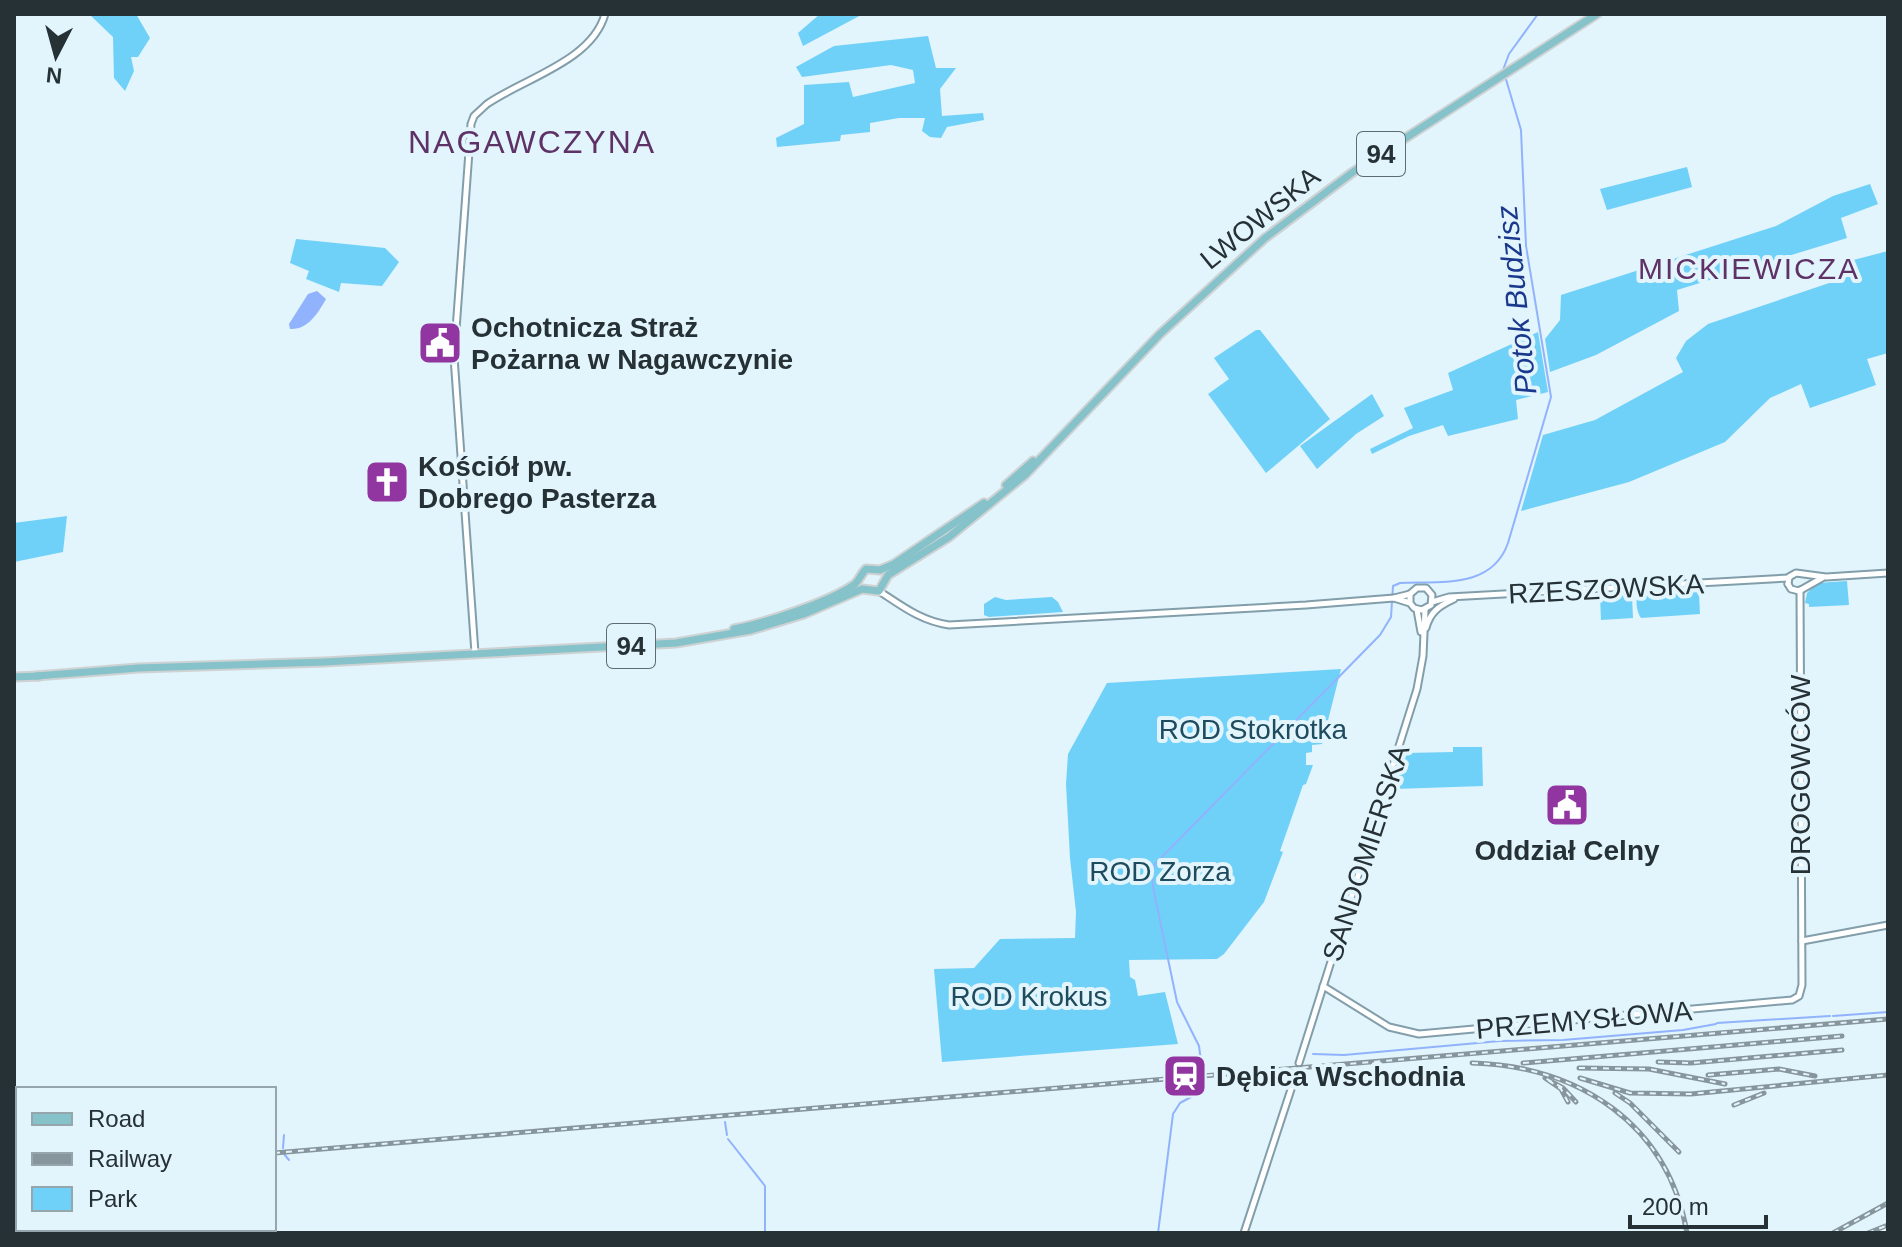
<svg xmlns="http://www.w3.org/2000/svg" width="1902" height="1247" font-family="Arial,sans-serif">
  <rect width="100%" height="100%" fill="#e2f4fc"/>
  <g fill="#70d1f8">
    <path d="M89,14H136L150,38L138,57H131L134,71L125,91L114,78L113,37Z"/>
    <path d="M820,14H863L803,46L798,33Z"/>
    <path d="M928,36L936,68H956L940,89L942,116L983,113L984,120L947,127L941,138L930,137L922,131L925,118H899L870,123V132L841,135L840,141L777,147L776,138L804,124V85L849,82L853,97L915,83L913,70L891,65L802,77L796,67L834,46Z"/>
    <path d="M1687,167L1692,187L1607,210L1600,189Z"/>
    <path d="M1870,184L1878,204L1841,218L1847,238L1677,290L1679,311L1596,355L1550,372L1545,339L1560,320L1561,295L1776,226L1833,196Z"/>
    <path d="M296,239L385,248L399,262L382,286L341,283L339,292L306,279L309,271L290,263Z"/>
    <path d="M1888,251V353L1867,359L1876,385L1810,408L1801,384L1770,398L1725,442L1629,482L1521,511L1543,435L1595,420L1683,372L1676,358L1686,341L1708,324L1844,278L1842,263Z"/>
    <path d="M1256,330H1260L1330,419L1266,473L1208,394L1229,379L1214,358Z"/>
    <path d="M1538,332L1548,392L1516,400L1518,419L1448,436L1443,425L1409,436L1372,454L1370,449L1413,428L1404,408L1453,390L1448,373Z"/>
    <path d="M1372,394L1384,416L1356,434L1317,469L1300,446Z"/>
    <path d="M67,516L63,552L14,562V523Z"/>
    <path d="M1847,581L1849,605L1809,607V604L1805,603L1807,593L1817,583Z"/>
    <path d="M1696,589L1699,593L1700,614L1641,618C1636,611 1635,599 1639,592Z"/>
    <path d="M1629,593L1632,597L1633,618L1601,620L1600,595Z"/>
    <path d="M995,597L1006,600L1052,597L1058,602L1063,612L989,617L984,615V604Z"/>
    <path d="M1341,669L1322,744L1312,745V752L1306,753V765H1313L1306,784L1303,785L1280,851L1283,852L1264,902L1224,954L1217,959L1129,960L1130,977L1135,980L1138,996L1165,992L1178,1044L942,1062L934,969L974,968L1000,939L1075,938L1076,912L1070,858L1066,784L1068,754L1107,683Z"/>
    <path d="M1453,747H1482L1483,786L1394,789L1407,753L1453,752Z"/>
  </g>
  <path fill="#91b3fd" d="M317,291L326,299C318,313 308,330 290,329L289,324L308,294Z"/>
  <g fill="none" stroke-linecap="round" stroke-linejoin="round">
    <g stroke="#91b3fd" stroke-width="2">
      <path d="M1503,70L1509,54L1538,14"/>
      <path d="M1833,1016L1888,1012"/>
      <path d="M1717,1023L1830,1016"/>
      <path d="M1313,1054L1344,1055L1500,1041L1563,1040L1683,1030L1716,1024"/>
      <path d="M1202,1069L1199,1046L1177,1002L1153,887L1152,873L1155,864L1380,635L1391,617L1393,586L1400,583C1441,581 1492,589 1508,543L1551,397L1526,246L1521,130L1505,76"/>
      <path d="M725,1122L727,1135"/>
      <path d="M728,1139L765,1186V1233"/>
      <path d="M283,1148L284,1135"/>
      <path d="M284,1154L289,1160"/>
      <path d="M1158,1233L1173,1114L1180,1103L1200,1092L1202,1081"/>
    </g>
    <g stroke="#829eaa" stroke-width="9">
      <g id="minor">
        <path d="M1788,584L1789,577L1796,573L1826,577L1888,573"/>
        <path d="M1788,584L1791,589L1799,591L1822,578"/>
        <path d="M879,591C902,606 921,621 949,625L1306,605L1394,598L1410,594"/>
        <path d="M1394,598L1410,603L1414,608L1422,610L1431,605L1432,595L1426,588H1417L1410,594V603"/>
        <path d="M1432,602L1449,597L1789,578"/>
        <path d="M1417,610L1421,632"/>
        <path d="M1426,628C1430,612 1439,606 1454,599"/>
        <path d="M475,653L454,357L471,124L474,116L487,104C525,78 592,61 605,14"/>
        <path d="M1802,941L1888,925"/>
        <path d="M1323,986L1389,1027L1419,1034L1792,1000L1799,996L1802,985L1800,590"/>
        <path d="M1299,1063L1417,689L1423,656L1425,610"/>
        <path d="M1244,1233L1297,1071"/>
      </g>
    </g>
    <g stroke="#cfd2d3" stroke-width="11">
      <g id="major">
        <path d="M1006,485L1033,461"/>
        <path d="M734,629C765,623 830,602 855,584C860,579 861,574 866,569L880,570L894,564L984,503"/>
        <path d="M36,676L138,668L324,662L676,643L751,630L804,614L862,589L879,591L888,575L949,537L1025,475L1160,334L1265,238L1353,172L1597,14"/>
        <path d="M14,677L40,676"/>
      </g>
    </g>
    <use href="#minor" stroke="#fff" stroke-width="5"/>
    <use href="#major" stroke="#85c2ca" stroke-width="7"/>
    <g stroke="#87959c" stroke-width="5">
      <g id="rail">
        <path d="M1658,1062L1691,1063L1842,1050"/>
        <path d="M1472,1063C1578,1066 1668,1123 1687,1233"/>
        <path d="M1523,1063L1842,1036"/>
        <path d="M1579,1068L1649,1069L1725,1084"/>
        <path d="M1708,1075L1779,1069L1815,1076"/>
        <path d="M1580,1078L1630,1093L1691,1094L1888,1075"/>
        <path d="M1615,1093L1630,1103L1679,1152"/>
        <path d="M1568,1102L1561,1089L1545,1078L1563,1088L1576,1102"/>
        <path d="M1734,1105L1764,1093"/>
        <path d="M274,1153L1888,1019"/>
        <path d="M14,1172H18"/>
        <path d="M1833,1233L1888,1203"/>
        <path d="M1868,1233L1888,1225"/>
      </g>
    </g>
    <use href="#rail" stroke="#e2f4fc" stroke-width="2" stroke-dasharray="6" stroke-linecap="butt"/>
  </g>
  <defs>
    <g id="civic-square" transform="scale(2.3)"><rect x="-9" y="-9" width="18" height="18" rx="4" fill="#9136a1" stroke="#e2f4fc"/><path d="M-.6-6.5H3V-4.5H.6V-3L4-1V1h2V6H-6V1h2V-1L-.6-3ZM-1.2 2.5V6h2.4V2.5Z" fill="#fff"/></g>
    <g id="church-square" transform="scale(2.3)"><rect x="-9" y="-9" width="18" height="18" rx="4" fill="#9136a1" stroke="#e2f4fc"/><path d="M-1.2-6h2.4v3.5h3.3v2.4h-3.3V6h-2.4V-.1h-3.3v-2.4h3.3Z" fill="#fff"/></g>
    <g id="station-square" transform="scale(2.3)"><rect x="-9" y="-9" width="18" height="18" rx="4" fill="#9136a1" stroke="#e2f4fc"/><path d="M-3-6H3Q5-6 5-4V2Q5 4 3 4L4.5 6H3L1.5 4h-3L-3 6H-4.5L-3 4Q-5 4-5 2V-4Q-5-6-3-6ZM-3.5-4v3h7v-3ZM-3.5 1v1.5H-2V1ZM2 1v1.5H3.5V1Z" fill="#fff"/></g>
  </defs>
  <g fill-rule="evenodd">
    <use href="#civic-square" x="440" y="343"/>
    <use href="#church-square" x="387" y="482"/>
    <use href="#civic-square" x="1567" y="805"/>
    <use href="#station-square" x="1185" y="1076"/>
  </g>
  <g text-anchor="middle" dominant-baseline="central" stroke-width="8" stroke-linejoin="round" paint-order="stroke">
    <g fill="#e2f4fc" stroke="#5e6c71" stroke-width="2">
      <rect x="1357" y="132" width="48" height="44" rx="6"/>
      <rect x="607" y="624" width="48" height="44" rx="6"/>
    </g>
    <g font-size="26" font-weight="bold" fill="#263136">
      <text x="1381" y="154">94</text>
      <text x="631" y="646">94</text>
    </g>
    <g font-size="28" fill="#263136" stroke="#e2f4fc">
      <text transform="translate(1260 218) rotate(-39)">LWOWSKA</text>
      <text transform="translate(1606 589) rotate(-3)">RZESZOWSKA</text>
      <text transform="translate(1800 775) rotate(-90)">DROGOWCÓW</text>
      <text transform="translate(1366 853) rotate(-72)">SANDOMIERSKA</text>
      <text transform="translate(1584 1020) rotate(-5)">PRZEMYSŁOWA</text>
    </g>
    <g font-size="28" font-weight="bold" fill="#263136" stroke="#e2f4fc" text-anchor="start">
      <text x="471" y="327">Ochotnicza Straż<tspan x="471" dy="32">Pożarna w Nagawczynie</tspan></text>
      <text x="418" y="466">Kościół pw.<tspan x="418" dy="32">Dobrego Pasterza</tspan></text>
      <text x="1567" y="850" text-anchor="middle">Oddział Celny</text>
      <text x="1216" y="1076">Dębica Wschodnia</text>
    </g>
    <g font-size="28" fill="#1e4b5d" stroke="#e2f4fc">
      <text x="1253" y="729">ROD Stokrotka</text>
      <text x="1160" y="871">ROD Zorza</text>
      <text x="1029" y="996">ROD Krokus</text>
    </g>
    <g font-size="30" letter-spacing="2" fill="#5e3266" stroke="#e2f4fc">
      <text x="1749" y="268">MICKIEWICZA</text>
    </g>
    <g font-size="30" font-style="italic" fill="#1a398c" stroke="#e2f4fc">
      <text transform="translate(1516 300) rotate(-96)">Potok Budzisz</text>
    </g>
    <g font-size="32" letter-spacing="2" fill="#5e3266" stroke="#e2f4fc">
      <text x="532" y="142">NAGAWCZYNA</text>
    </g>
  </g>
  <rect width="1902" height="1247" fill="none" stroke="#263136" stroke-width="32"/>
  <rect x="16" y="1087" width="260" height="144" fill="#e2f4fc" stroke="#97a6ad" stroke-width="2"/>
  <rect x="32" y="1113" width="40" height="12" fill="#85c2ca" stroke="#97a6ad" stroke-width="2"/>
  <text x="88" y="1127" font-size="24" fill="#263136">Road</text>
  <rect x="32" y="1153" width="40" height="12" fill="#87959c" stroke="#97a6ad" stroke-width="2"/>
  <text x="88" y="1167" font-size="24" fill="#263136">Railway</text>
  <rect x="32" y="1187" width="40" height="24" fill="#70d1f8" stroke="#97a6ad" stroke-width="2"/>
  <text x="88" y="1207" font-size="24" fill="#263136">Park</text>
  <g transform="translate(56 56) rotate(186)" stroke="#e2f4fc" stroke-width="6" paint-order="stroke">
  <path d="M0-6L14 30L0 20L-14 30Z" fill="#263136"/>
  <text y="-12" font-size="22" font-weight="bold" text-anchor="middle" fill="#263136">N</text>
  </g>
  <path d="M1630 1215v12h136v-12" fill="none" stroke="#263136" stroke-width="4"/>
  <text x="1642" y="1215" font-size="24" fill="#263136" stroke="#e2f4fc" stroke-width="6" paint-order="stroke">200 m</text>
</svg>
